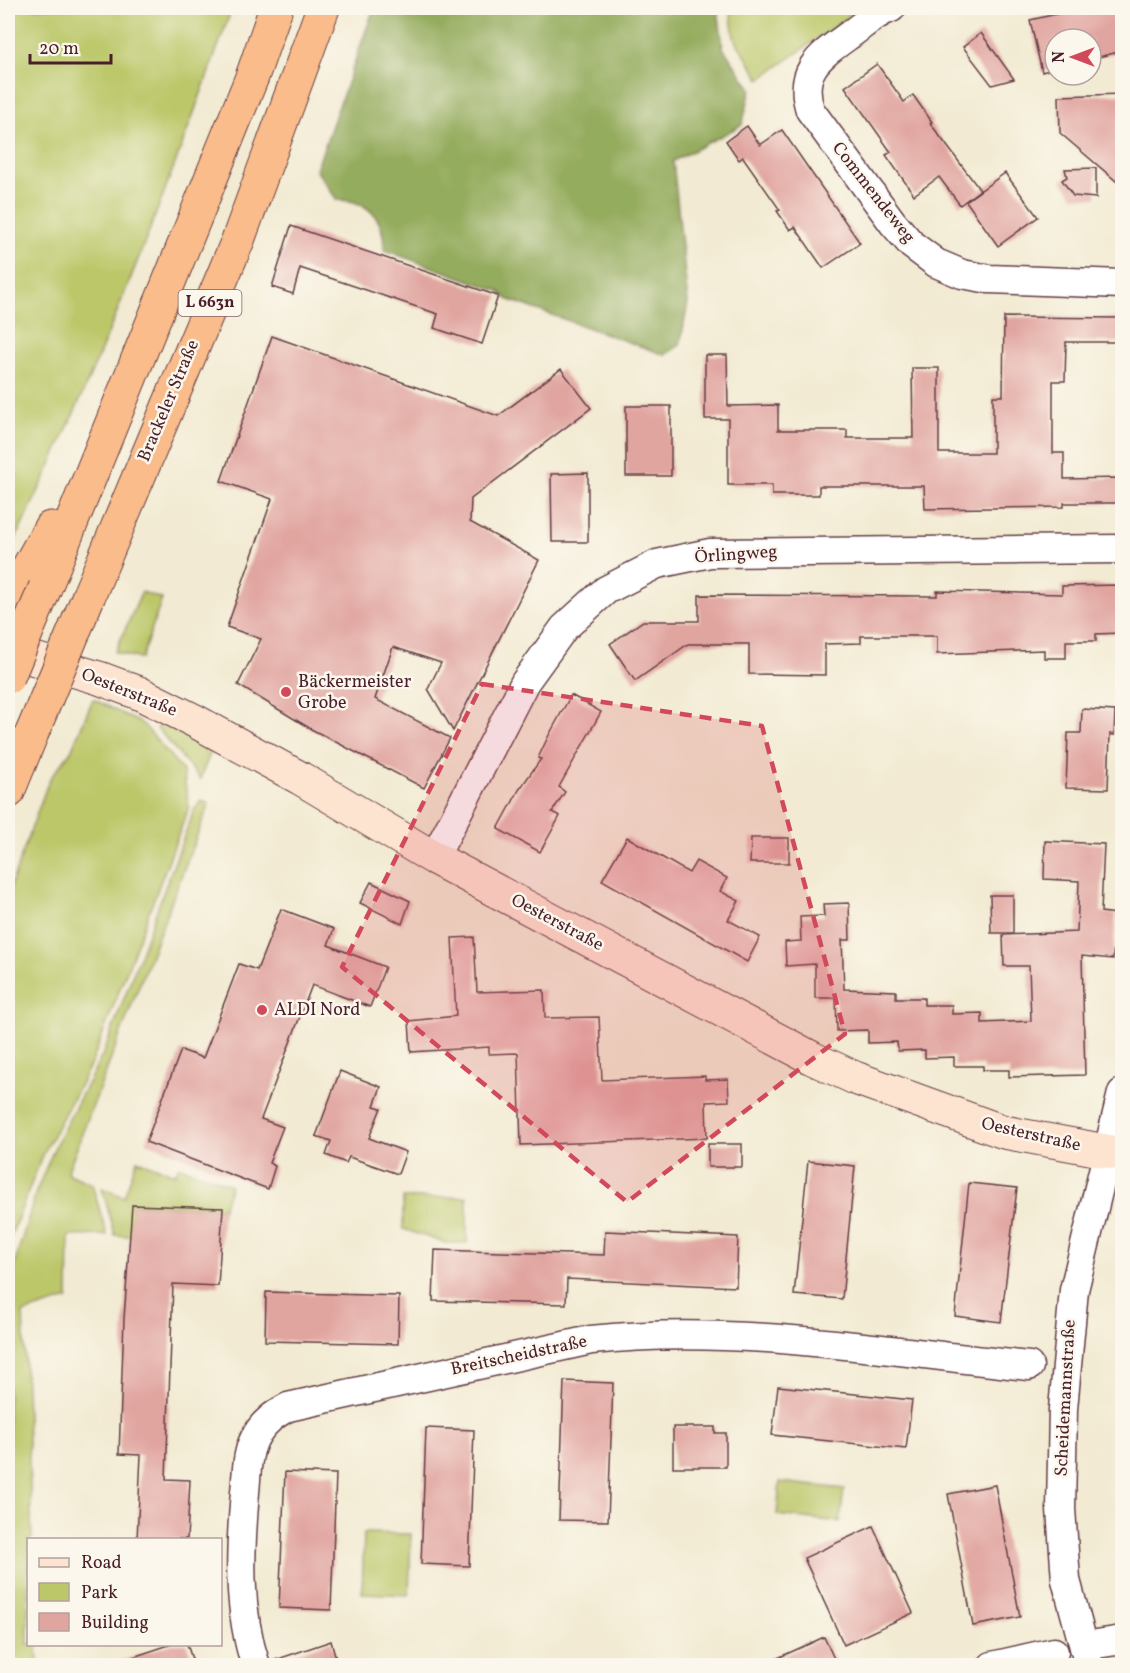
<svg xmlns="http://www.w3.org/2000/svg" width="1130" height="1673" font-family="Vollkorn,serif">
  <rect width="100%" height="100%" fill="#fbf7ec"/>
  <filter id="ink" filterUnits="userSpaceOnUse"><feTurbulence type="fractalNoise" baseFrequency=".0167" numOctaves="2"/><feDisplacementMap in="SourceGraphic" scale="12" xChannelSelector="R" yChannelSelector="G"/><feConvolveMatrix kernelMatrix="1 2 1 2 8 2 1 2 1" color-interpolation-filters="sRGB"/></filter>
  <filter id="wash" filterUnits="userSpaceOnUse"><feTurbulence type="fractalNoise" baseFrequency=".008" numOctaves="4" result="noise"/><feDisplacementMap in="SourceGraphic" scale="24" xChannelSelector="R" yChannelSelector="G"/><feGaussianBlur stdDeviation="1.35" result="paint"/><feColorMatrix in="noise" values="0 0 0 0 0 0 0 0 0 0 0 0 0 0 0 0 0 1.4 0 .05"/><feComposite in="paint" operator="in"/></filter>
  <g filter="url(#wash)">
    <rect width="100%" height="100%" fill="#f2ead2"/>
    <g fill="#bbc769" stroke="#82734a" stroke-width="1.5">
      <path d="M8,8H232C166,192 96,378 8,554Z"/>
      <path d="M730,8H861L760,79L734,38Z"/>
      <path d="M142,592L162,599L141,659L115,652Z"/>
      <path d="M93,699L143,724L183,771L189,807L92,1062L43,1154L8,1243V893L49,780L71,751Z"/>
      <path d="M161,723L211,751L200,779L157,728Z"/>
      <path d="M201,801L209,804L67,1173L92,1184L107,1235L69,1236L68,1299L23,1313L32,1539L28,1540V1644L37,1645L38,1665H8V1286L36,1192L56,1144L104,1052L194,810Z"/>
      <path d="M137,1160L175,1174L179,1166L231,1185L223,1208L132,1205L131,1236L115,1235L102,1188L124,1197Z"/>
      <path d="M467,1197V1243H445L403,1229V1198Z"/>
      <path d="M780,1482L844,1489L840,1522L777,1515Z"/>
      <path d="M364,1533L411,1534L409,1595L362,1593Z"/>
    </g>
    <path fill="#94ac5d" stroke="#6f6644" stroke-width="1.5" d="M374,8H718L723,48L751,89L742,125L673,161L688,303L680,345L665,355L507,299L499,291L384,250C385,219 369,200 337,200L316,170Z"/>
    <g id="blocks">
      <g fill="#e1a5a0">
        <path d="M1083,8H1122V51L1091,59V39H1055V68L1042,72L1030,20Z"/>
        <path d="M981,33L1014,79L992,85L963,47Z"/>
        <path d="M877,64L904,102L913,95L932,122L930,123L980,190L960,205L939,177L914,195L886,155L891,152L845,87Z"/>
        <path d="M1122,94V186L1060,133L1059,96Z"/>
        <path d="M747,126L760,145L782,130L860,243L823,268L795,227L790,230L777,211L780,210L743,157L739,160L726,141Z"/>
        <path d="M1096,168V198L1073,196L1062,180L1067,177L1065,169Z"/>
        <path d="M1005,173L1038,217L998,246L966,201Z"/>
        <path d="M291,226L498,296L482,344L434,328L438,314L300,268L293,294L272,287Z"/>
        <path d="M1004,317L1122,318V342H1066L1065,381H1053V453H1064V479L1122,478V503H1064V507L925,509L924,486H819V495H772V485H728V419H705V355H727L728,406L778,405V430H847V438H913L912,368H939V453H993V396H1003Z"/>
        <path d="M272,336L498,416L561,369L591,408L471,499L470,522L539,560L453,731L428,689L441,663L393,647L375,699L450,738L424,788L311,729L238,685L261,639L227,627L272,499L221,481Z"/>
        <rect x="626" y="406" width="45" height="70"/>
        <path d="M588,473V542H552L551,474Z"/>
        <path d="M1122,585V633L1096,634V641H1066V658H1044V650L937,654V636H861V643L825,644V675L749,674V644H688L635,681L610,644L643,621H699V595L937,596V591L1062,594V586Z"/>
        <path d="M571,695L601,712L559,787L565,792L552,812L560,816L540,852L498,829L519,790L541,759L538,758L548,737Z"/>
        <path d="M1082,709L1115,711L1114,735L1110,734L1108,789L1066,788L1068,733H1081Z"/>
        <path d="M627,837L689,873L696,861L727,878L720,891L739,901L728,920L760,937L747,962L602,880Z"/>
        <path d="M751,838H789V863H750Z"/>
        <path d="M1045,841L1104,844L1101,912L1116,914L1113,959L1082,956L1085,1075L1009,1077V1070H983V1066H954V1057L925,1058V1050L898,1051L897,1042L868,1043V1030L837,1031L836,998H815V964L786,966L785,942L801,941L800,917L824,916L823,904L849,903L850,940H842L844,989L896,991V998H924V1005H952V1014L982,1013V1023L1031,1021L1029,966H1004L1003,935L1077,932L1079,881L1044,879Z"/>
        <path d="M371,882L410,901L402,924L360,903Z"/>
        <path d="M990,895H1013V933H991Z"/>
        <path d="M281,909L334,929L328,945L385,967L370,1007L312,985L261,1119L283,1127L269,1163L275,1166L268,1189L146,1142L181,1050L203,1058L239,964L257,970Z"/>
        <path d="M474,937L477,992L544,990L545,1018L599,1017L602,1080L705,1076V1080L728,1079L729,1101L706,1102L707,1138L521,1145L518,1053L489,1054V1047L411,1052L409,1021L456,1016L452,938Z"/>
        <path d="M340,1071L381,1087L374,1106L381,1108L369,1138L406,1152L398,1174L349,1157L346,1163L326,1155L331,1141L316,1136Z"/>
        <rect x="708" y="1144" width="34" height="23"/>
        <path d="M808,1161L855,1166L842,1299L794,1295Z"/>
        <path d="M969,1183L1017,1188L1001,1322L955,1316Z"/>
        <path d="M132,1205L223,1208L218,1286L173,1284L166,1479L190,1480L187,1539H137L141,1455L119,1454L124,1319Z"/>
        <path d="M605,1231L738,1237L736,1287L567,1279L566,1304L433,1301L435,1250L604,1255Z"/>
        <path d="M266,1292L399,1296L398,1344L265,1341Z"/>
        <path d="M564,1381L613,1383L608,1521L559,1520Z"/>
        <path d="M778,1386L912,1400L906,1449L772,1435Z"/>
        <path d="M673,1427H715V1433H726V1467H673Z"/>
        <path d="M426,1428L474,1430L469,1566L421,1564Z"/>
        <path d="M285,1472L336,1474L331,1610L279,1608Z"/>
        <path d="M995,1485L1020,1617L973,1626L948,1494Z"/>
        <path d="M873,1526L913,1613L844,1645L804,1558Z"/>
        <path d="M824,1637L837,1665H762L811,1643Z"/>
        <path d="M331,1641L338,1665H272V1661Z"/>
        <path d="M172,1644H187L194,1665H122L121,1661Z"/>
      </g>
    </g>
  </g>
  <g filter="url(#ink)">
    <use href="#blocks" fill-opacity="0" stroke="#633d44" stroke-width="1.5"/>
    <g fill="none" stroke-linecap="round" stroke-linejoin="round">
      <g stroke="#633d44" stroke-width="31">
        <g id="street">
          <path d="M891,8C876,13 864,24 852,33C822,55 797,69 810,110L893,223L912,245L936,263L962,274L989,279L1122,284"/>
          <path d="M434,858L525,682L564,628L606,590L657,564L710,553L1122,549"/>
          <path d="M1084,1646L1122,1640"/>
          <path d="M256,1666C237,1609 240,1551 245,1492C247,1473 246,1451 257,1434C265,1421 275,1414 288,1407L591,1340C736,1324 884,1351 1029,1366"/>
          <path d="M992,1666L1054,1652"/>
          <path d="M1089,1666L1066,1580L1061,1509L1063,1409L1074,1290L1122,1093"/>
        </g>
      </g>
      <g stroke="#633d44" stroke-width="35">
        <path id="secondary" d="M8,651L99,678L139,693L195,721L300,778L434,858L812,1058L855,1078L1004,1132L1122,1154"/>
      </g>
      <g stroke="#633d44" stroke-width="35">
        <g id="highway">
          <path d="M45,588L252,77L276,8"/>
          <path d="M89,595L238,240L323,8"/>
          <path d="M8,604L50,528"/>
          <path d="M8,792L32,733"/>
        </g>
      </g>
      <use href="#street" stroke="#fff" stroke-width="28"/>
      <use href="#secondary" stroke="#fde4d0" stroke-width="33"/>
      <use href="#highway" stroke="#f9bc8a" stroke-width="33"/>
      <g stroke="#633d44" stroke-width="35" stroke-linecap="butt">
        <g id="highway-bridge">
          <path d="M8,677L45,588"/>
          <path d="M32,733L89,595"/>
        </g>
      </g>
      <use href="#highway-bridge" stroke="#f9bc8a" stroke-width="33"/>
    </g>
  </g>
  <path fill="#d1495b" fill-opacity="0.2" stroke="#d1495b" stroke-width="4.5" stroke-dasharray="12 8" stroke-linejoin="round" d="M482,684L762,726L845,1034L627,1202L342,967Z"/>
  <g fill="#d1495b" stroke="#fbf7ec" stroke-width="2">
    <circle cx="286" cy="692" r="6"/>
    <circle cx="262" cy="1010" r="6"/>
  </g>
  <g text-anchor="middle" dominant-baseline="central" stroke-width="5" stroke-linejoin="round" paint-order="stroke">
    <rect fill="#fbf7ec" stroke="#7f6065" stroke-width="1.5" x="178.5" y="290" width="63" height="26" rx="4.5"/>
    <g font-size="16" font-weight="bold" fill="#4a1f2b">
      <text x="210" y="303">L 663n</text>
    </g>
    <g font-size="18" fill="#4a1f2b" stroke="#fbf7ec">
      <text transform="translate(873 193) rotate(52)">Commendeweg</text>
      <text transform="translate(169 401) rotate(-67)">Brackeler Straße</text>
      <text transform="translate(736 555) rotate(-4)">Örlingweg</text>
      <text transform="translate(129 693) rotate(22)">Oesterstraße</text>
      <text transform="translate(557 923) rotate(28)">Oesterstraße</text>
      <text transform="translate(1031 1135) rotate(13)">Oesterstraße</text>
      <text transform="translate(519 1356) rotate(-12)">Breitscheidstraße</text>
      <text transform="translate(1066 1398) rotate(-87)">Scheidemannstraße</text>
    </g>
    <g font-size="18" fill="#4a1f2b" stroke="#fbf7ec" text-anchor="start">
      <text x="298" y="682">Bäckermeister<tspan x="298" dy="21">Grobe</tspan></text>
      <text x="274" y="1010">ALDI Nord</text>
    </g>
  </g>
  <rect width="1130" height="1673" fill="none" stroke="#fbf7ec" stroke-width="30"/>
  <rect x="27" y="1538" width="195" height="108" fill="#fbf7ec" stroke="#b4a19f" stroke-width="1.5"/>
  <rect x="39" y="1558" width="30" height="9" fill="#fde4d0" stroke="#b4a19f" stroke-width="1.5"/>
  <text x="81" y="1568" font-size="18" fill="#4a1f2b">Road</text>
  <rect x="39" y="1583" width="30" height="18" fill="#bbc769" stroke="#b4a19f" stroke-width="1.5"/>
  <text x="81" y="1598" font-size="18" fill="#4a1f2b">Park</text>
  <rect x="39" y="1613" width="30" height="18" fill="#e1a5a0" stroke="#b4a19f" stroke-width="1.5"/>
  <text x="81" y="1628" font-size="18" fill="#4a1f2b">Building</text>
  <g transform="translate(1073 57) rotate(270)"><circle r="28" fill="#fbf7ec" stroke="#b4a19f" stroke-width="1.5"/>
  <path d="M0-4.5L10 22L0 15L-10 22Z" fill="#d1495b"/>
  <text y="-9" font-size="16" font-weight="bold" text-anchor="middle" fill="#4a1f2b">N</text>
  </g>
  <path d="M30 54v9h81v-9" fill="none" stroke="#4a1f2b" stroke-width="3"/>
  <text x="39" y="54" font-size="18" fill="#4a1f2b" stroke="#fbf7ec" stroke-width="4.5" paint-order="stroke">20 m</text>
</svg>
